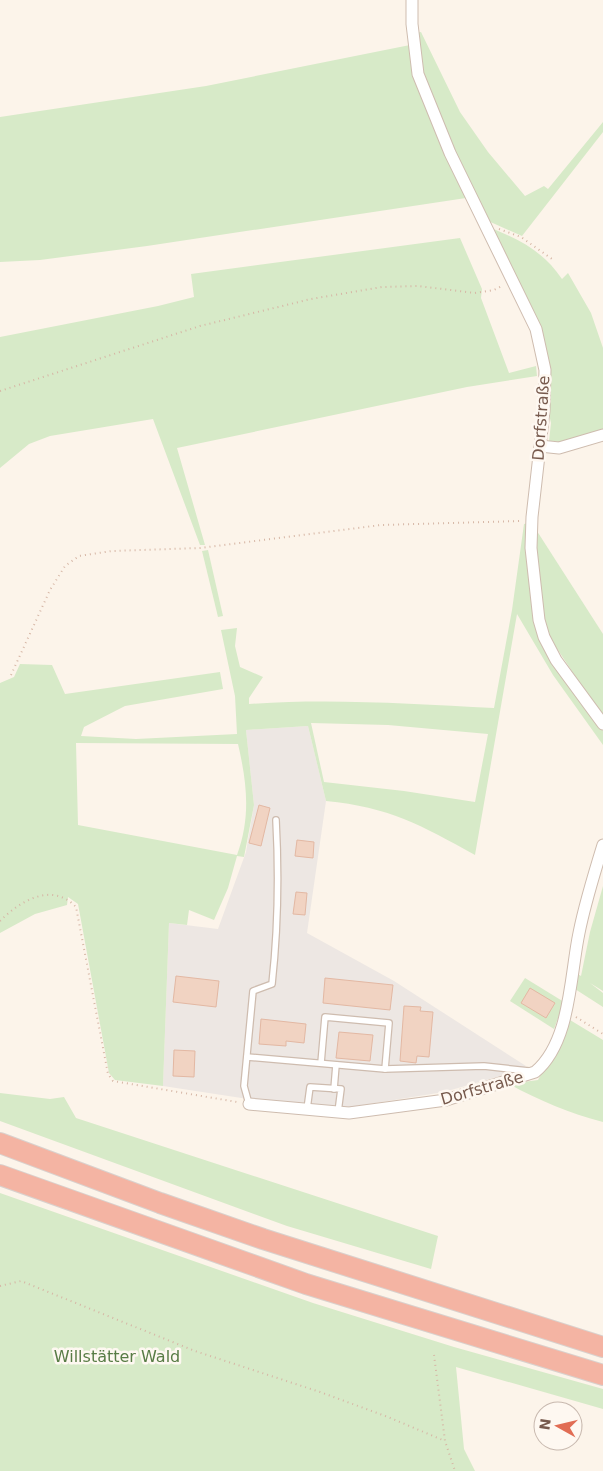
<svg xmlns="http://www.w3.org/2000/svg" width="603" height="1471" font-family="'DejaVu Sans',sans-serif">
  <rect width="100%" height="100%" fill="#fcf4ea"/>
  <path fill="#ede7e3" d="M308,726L326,801L307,933L394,981L526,1066L511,1073L444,1092L350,1107L248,1099L163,1086L169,923L218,929L246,852L254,805L246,730Z"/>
  <g fill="#d7eac8" fill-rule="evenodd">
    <path d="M421,32L460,112L488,152L525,196L544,186L548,189L603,122V132L522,236L486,220L427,87L416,33Z"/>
    <path d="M410,45L466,198L147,246L40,260L0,262V117L206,86Z"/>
    <path d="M489,227C520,240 543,251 562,279L568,273L591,313L603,348V433L553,444L549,441L551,423L548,410L545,355Z"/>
    <path d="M460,238L482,289L481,298L509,373L536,366L537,376L467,387L177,448L205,545H200L153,419L50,436L29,444L0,468V337L158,306L194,297L191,274Z"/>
    <path d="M529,523L531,590L565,680L603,731V745L553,675L517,614L475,855C421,825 389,807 326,801L308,726L246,730L254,805L244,857L237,856L228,888L214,920L189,910L187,925L169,923L163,1086L115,1080L109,1073L78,904L68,897L67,905L35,914L0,933V683L14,677L20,664L52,665L65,694L220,672L223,689L125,706L84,727L81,736L136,739L237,734L235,696L221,630L237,628L235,646L240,667L263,677L249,698V704C331,698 412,704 494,708L512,610L524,524ZM311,723L388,725L488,734L475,802L404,791L324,782ZM76,743L238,744C247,783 251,817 237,855L78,825Z"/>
    <path d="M535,528L603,634V718L548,635L540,598Z"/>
    <path d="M208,550L223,616L218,617L202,551Z"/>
    <path d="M603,886V991L590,983L603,993V1007L575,989L576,973L581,976L590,932Z"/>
    <path d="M525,978L564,1002L554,1029L510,1001Z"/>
    <path d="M570,1020L603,1040V1122C569,1113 540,1101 509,1084L538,1080Z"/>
    <path d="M0,1093L50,1099L64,1097L76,1118L438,1236L431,1269L287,1226L0,1121Z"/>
    <path d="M0,1193L313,1303L454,1347L603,1389V1409L456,1367L464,1449L475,1471H0Z"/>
  </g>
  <g fill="#f1d3c2" stroke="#e3b8a3">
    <path d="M259,805L270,808L261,846L249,843Z"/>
    <path d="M297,840L314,842L313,858L295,856Z"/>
    <path d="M296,892L307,893L305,915L293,914Z"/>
    <path d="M176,976L219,981L216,1007L173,1002Z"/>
    <path d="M325,978L393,985L390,1010L323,1003Z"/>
    <path d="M530,988L555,1003L546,1018L521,1003Z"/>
    <path d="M404,1006L421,1007L420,1011L433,1012L429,1057L417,1056L416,1063L400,1061Z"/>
    <path d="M261,1019L306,1024L304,1043L286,1041V1046L259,1044Z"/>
    <path d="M339,1032L373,1035L370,1061L336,1058Z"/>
    <path d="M174,1050L195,1051L194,1077L173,1076Z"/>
  </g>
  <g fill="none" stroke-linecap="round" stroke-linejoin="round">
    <g stroke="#cebcaf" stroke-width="8">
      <g id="lane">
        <path d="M247,1057L385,1069L484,1066L529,1071"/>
        <path d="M321,1063L325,1017L389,1023L385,1069"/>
        <path d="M334,1089L336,1065"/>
        <path d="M249,1104L244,1086L253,991L272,984C278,929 279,875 276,820"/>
        <path d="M307,1109L310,1087L341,1089L338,1112"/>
      </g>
    </g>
    <g stroke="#cebcaf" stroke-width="13">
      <g id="street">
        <path d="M412,0V24L418,74L450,153L536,329L545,370L544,411L532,517L531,548L539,620L544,637L556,660L603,724"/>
        <path d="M540,446L559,448L603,435"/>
        <path d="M249,1104L349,1113L446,1100L535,1072C571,1042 570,975 579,933C585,903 594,874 603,845"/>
      </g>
    </g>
    <g stroke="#d9d1cd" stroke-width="22">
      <g id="highway">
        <path d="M0,1143L160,1203L263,1239L603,1347"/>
        <path d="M0,1175L306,1284L603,1375"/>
      </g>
    </g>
    <g stroke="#d6b6a5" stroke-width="2" stroke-dasharray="1 4" stroke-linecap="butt">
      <path d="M499,229L521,237L552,259"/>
      <path d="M0,391L200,326L311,299L382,287L418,286L475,293L494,290L502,286"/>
      <path d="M11,675L50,590L65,566L79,556L112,551L200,548L381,525L521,521"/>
      <path d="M0,921C21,900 52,882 76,907L108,1074L113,1081L237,1102"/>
      <path d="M576,1017L603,1034"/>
      <path d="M0,1286L21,1281L195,1351L320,1392L388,1417L445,1441"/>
      <path d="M434,1355L445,1441L455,1471"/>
    </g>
    <use href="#lane" stroke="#fff" stroke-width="5.5"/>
    <use href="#street" stroke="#fff" stroke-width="11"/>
    <use href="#highway" stroke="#f4b4a3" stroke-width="20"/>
  </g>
  <g text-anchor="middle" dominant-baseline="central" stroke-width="5" stroke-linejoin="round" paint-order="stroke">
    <g font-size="16" fill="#775a4d" stroke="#fef8f1">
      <text transform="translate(541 418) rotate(-86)">Dorfstraße</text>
      <text transform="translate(482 1088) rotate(-16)">Dorfstraße</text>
    </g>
    <g font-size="16" fill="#587c45" stroke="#fef8f1">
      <text x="117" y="1356">Willstätter Wald</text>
    </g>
  </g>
  <g transform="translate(558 1426) rotate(278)"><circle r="24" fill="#fef8f1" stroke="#c8b9af"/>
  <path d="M0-4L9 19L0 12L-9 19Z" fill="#e16d54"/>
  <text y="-8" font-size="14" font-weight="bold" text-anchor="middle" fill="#775a4d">N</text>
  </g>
</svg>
